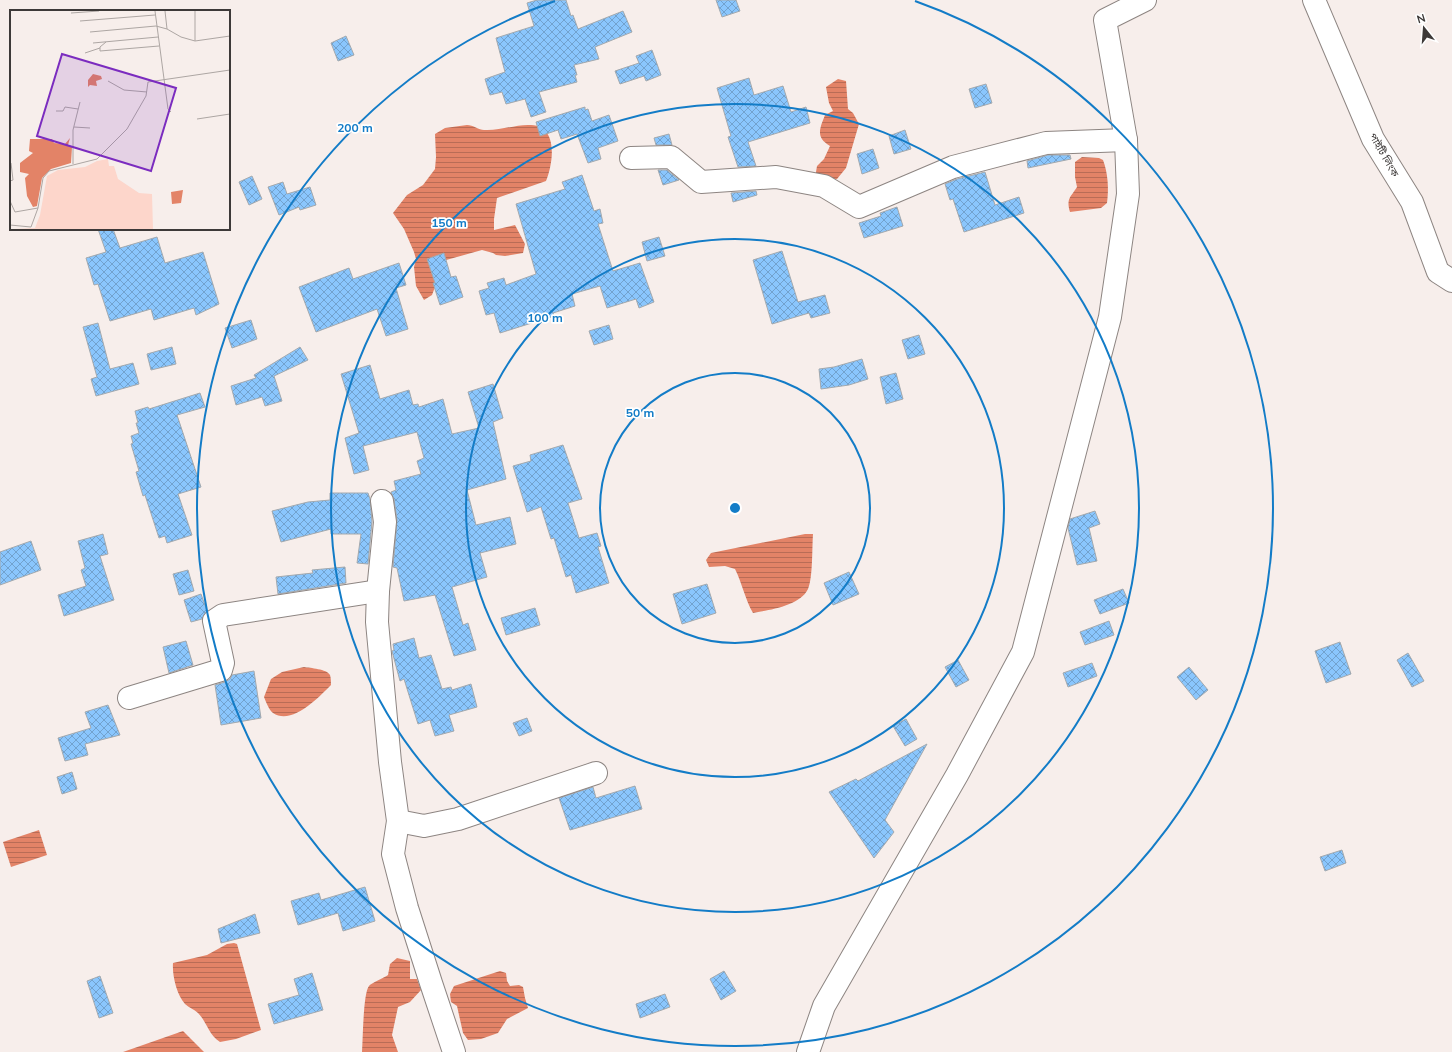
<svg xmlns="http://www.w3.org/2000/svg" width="1452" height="1052" font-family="Mulish,'Noto Sans Bengali',sans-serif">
  <defs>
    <pattern id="water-rules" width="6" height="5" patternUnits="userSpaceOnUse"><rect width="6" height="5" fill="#e38367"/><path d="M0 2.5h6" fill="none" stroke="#b96c56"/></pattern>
    <pattern id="building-cross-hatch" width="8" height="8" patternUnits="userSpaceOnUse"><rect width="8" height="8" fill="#8ac6fd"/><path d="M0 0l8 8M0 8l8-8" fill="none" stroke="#72a2ce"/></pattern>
  </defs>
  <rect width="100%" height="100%" fill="#f7eeeb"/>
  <g fill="url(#water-rules)">
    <path d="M838,79L846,81L848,109L853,113L859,124L846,168L837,179L825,180L815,178L817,166L824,159L830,146C815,137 820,128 825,115L833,111L829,103L826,87Z"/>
    <path d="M467,125C473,125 479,130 484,130C500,131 516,124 531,125C559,126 553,164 546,181L497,198L494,219V230L515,225L525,244L523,253L505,256L496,255L493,253L482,250L439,262L434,270L435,287L432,295L424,300L416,286L414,267L416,259L414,252L404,229L393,213L407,195L423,185L435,169L436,157L435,134L445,128Z"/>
    <path d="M1082,157L1099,158L1103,160C1108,173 1109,189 1107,203L1101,208L1070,212C1066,198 1071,197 1077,187L1075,177V162Z"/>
    <path d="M805,534H813C812,547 813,578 808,589C800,606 769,610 753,613C745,599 742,583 735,569L725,566L709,567L706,560L711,553Z"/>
    <path d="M304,667C310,668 327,669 330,675C331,678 331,683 331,685C319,697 292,726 273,713C269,710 266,702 264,697L271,679L282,672Z"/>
    <path d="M39,830L47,855L11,867L3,842Z"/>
    <path d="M234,943L237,944L261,1030L236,1039L220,1042C208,1034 207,1022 198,1013C194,1009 189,1008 185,1004C177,995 172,976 173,963L207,955L227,944Z"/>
    <path d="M397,958L410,961V979H417L421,990L410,1002L398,1007L392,1035L398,1052H362C363,1040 363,993 369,986C371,983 384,978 388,975L390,964Z"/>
    <path d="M500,971L506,973L507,981L510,986L519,985L523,987L525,998L528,1008L507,1019L498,1033L481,1039L468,1040L463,1033L457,1006L451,1002L450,994L454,986Z"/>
    <path d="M183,1031L204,1052H123Z"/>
  </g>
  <g fill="url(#building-cross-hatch)" stroke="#a3a9ae">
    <path d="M537,0H566L571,16L573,15L578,29L623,11L632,32L595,47L599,59L574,65L577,75H575L577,82L539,92L546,112L531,117L525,99L506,104L502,92L490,95L485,79L505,72L496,38L534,26L527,3Z"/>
    <path d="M716,0H736L740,11L722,17Z"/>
    <path d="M346,36L354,55L338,61L331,43Z"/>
    <path d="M652,50L661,75L646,81L644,76L620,84L615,71L639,63L636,56Z"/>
    <path d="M749,78L754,95L783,86L791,112L806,107L810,123L748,142L756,166L738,167L728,137L731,136L717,88Z"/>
    <path d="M986,84L992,103L975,108L969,89Z"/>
    <path d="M585,107V110L588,109L592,121L609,115L618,141L598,148L601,159L588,163L577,134L561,139L558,130L540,136L536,122Z"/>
    <path d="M905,130L911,149L894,154L889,136Z"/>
    <path d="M669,134L672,145H656L654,138Z"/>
    <path d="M873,149L879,168L862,174L857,154Z"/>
    <path d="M1048,155H1070L1071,159L1028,168L1027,161Z"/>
    <path d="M658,170H667L679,180L663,185Z"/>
    <path d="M985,172L995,205L1019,197L1024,213L964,232L953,199L950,200L945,184L957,179Z"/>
    <path d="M582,175L594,211L600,209L603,223L598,224L613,271L640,263L654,302L639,308L636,299L607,308L600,286L572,294L575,306L553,313L554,316L500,333L494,313L486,315L479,291L489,288L487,283L504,278L506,285L536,274L516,204L565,189L562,182Z"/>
    <path d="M252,176L262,199L249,205L239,182Z"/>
    <path d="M283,182L287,194L310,187L316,205L300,210L299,207L279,215L268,187Z"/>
    <path d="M756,191L757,195L733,202L731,193Z"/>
    <path d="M897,207L903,226L864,238L859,223L881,216L880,213Z"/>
    <path d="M98,229H113L120,248L157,237L165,263L203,252L219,304L196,315L194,308L154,320L151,309L110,321L98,284L94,285L86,258L106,252Z"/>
    <path d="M659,237L665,256L647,261L642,242Z"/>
    <path d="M782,251L798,302L825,295L830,313L811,318L809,313L772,324L753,260Z"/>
    <path d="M444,253L451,277L456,276L463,297L440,305L433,283H435L427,259Z"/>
    <path d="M399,263L406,285L396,288L408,329L386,336L377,309L316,332L299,287L349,268L353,279Z"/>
    <path d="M251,320L257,339L232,348L225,328Z"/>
    <path d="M98,323L110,369L133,363L139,384L96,396L91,379L97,377L83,327Z"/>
    <path d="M609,325L613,339L594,345L589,331Z"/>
    <path d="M919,335L925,354L908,359L902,340Z"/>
    <path d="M172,347L176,364L151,370L147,354Z"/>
    <path d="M300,347L308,360L274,376L282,401L265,406L262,397L236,405L231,386L256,378L254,375Z"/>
    <path d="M862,359L868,379L849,385L821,389L819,369L834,367Z"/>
    <path d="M370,365L380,399L409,390L413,405L418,404L419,407L443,399L452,434L479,428L468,392L493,384L503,418L493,422L506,479L467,490L476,525L510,517L516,544L480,553L487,577L452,587L463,625L468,623L476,650L454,656L435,595L404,601L397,568L393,567L397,520L394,499L391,492L396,490L394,481L421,474L417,461L424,458L417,432L363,446L369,470L354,474L345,438L359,433L341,374Z"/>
    <path d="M896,373L903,399L886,404L880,377Z"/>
    <path d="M200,393L205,407L177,415L201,487L178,494L192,535L167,543L165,536L159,538L145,495L143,496L136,472L139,471L131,444L133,443L131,436L139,433L136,423H138L135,411L148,407L149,409Z"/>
    <path d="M563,445L582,499L568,503L579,538L597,533L601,546L598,547L609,583L576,593L571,575L566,577L554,538L551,539L541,507L527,512L513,466L531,461L530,455Z"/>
    <path d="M330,493H368L370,499L372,522L368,564L357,563L361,534H331V529L281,542L272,511L308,502L330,500Z"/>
    <path d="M1095,511L1100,524L1089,528L1097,561L1077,565L1068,528L1070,519Z"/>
    <path d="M103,534L108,554L100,556L114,600L64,616L58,595L86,586L81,570L85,568L78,541Z"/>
    <path d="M31,541L41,570L0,585V552Z"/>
    <path d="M345,567L346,583L278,594L276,577L313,573L312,570Z"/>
    <path d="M188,570L194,591L179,595L173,574Z"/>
    <path d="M849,572L859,594L833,605L824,583Z"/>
    <path d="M707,584L716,613L682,624L673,594Z"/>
    <path d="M1123,589L1129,603L1100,614L1094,600Z"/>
    <path d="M201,594L207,611L202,619L191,622L184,600Z"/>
    <path d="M535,608L540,625L506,635L501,618Z"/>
    <path d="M1109,621L1114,635L1085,645L1080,632Z"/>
    <path d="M414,638L419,658L431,655L442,689L451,687L452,690L471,684L477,707L449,715L454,731L435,736L430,720L418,724L404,679L400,681L392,651L394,650L393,644Z"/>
    <path d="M186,641L193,665L169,673L163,647Z"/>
    <path d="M1340,642L1351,674L1326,683L1315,651Z"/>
    <path d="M1408,653L1424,681L1412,687L1397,660Z"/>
    <path d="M958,660L969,680L956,687L945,667Z"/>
    <path d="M1092,663L1097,676L1068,687L1063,673Z"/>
    <path d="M1189,667L1208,690L1196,700L1177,677Z"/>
    <path d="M254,671L261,718L221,725L215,685L225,682L230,679L232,675Z"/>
    <path d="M108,705L120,735L85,744L88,755L65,761L58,738L91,728L85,712Z"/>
    <path d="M527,718L532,731L519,736L513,723Z"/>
    <path d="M906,719L917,739L905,746L893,726Z"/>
    <path d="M927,744L885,820L894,832L874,858L829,792L856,779L858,781Z"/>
    <path d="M72,772L77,789L62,794L57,777Z"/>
    <path d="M635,786L642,809L570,830L559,798L593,787L596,798Z"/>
    <path d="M1342,850L1346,863L1325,871L1320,857Z"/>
    <path d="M365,887L375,921L343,931L338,913L298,925L291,901L319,893L321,900Z"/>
    <path d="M255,914L260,933L221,943L218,929Z"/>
    <path d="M724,971L736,991L721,1000L710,979Z"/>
    <path d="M312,973L323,1010L274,1024L268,1004L299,995L294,979Z"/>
    <path d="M100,976L113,1013L99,1018L87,981Z"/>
    <path d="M665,994L670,1007L640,1018L636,1004Z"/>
  </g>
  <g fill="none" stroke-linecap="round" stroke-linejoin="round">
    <g stroke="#8d8582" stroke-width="24">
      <g id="minor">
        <path d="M1314,0L1373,139L1412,202L1438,272L1452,281"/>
        <path d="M631,158L671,157L701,182L776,177L824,186L859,207L953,167L1046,143L1126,140"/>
        <path d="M382,501L385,522L378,591L377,622L390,762L398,821L393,854L407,908L431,983L454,1052"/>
        <path d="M129,698L221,670L223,663L214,621L223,615L378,591"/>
        <path d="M398,821L424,826L458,819L596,773"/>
        <path d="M808,1052L824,1006L957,775L1023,652L1110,317L1128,194L1126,140L1105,20L1145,0"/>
      </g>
    </g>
    <use href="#minor" stroke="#fff" stroke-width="22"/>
  </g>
  <g fill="none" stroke="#137cc7" stroke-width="2">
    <circle cx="735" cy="508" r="135"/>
    <circle cx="735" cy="508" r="269"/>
    <circle cx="735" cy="508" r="404"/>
    <path d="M915 1A538 538 0 1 1 555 1"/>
  </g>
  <g text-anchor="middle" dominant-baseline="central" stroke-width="3.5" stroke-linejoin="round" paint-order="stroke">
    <g font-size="10" fill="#3d3938" stroke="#fff">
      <text transform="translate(1384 155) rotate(60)">পাইটি লিংক</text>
    </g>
  </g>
  <g transform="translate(10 10)">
    <rect width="220" height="220" fill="#f7eeeb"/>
    <path d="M98,149L99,156H104L108,169L129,183L142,184L143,219H4L25,218L30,205L37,166L48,160L75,157L87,151Z" fill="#fdd6cb"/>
    <path d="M83,64L91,66L92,69L86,71L87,76L80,75L78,77V70ZM20,129H42L44,133L55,134L60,128L58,135L62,137L61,153L41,159L32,168L27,196L23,197L17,186L15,168L19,164L10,162V153L23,143L19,141ZM173,180L171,193L162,194L161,182Z" fill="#e38367"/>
    <path fill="none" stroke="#ada6a3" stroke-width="1" d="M145,1L158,99L161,102M155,1L157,19L171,27L185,31L220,26M185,1V31M61,3L89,1M70,11L145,5M80,22L146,16L157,19M96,32L90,37V41L149,36M83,33L148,27M75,43L90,38M98,71L114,80L137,82M46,101H53L55,97L68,99M187,109L220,104M64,117L80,118M63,154V120L70,92M0,171L3,170L1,153M0,191L5,202L28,198M0,215L21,217L28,198L33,168L39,161L87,149L117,119L136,86L138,72L220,60"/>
    <path fill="#7b2cbf" fill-opacity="0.15" stroke="#7b2cbf" stroke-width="2" d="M52,44L166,78L141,161L27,126Z"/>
    <rect width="220" height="220" fill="none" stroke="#3d3938" stroke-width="2"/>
  </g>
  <circle cx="735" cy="508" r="6" fill="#137cc7" stroke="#fff" stroke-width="2"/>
  <g font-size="12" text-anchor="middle" font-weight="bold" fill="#137cc7" stroke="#fff" stroke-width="3.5" stroke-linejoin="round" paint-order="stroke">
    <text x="355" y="132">200 m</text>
    <text x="449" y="227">150 m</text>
    <text x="545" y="322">100 m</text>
    <text x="640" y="417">50 m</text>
  </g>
  <g transform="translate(1424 28) rotate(343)" stroke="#ffffff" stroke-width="3" paint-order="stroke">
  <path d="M0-3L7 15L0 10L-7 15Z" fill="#3d3938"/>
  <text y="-6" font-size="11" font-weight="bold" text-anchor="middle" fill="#3d3938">N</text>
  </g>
</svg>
